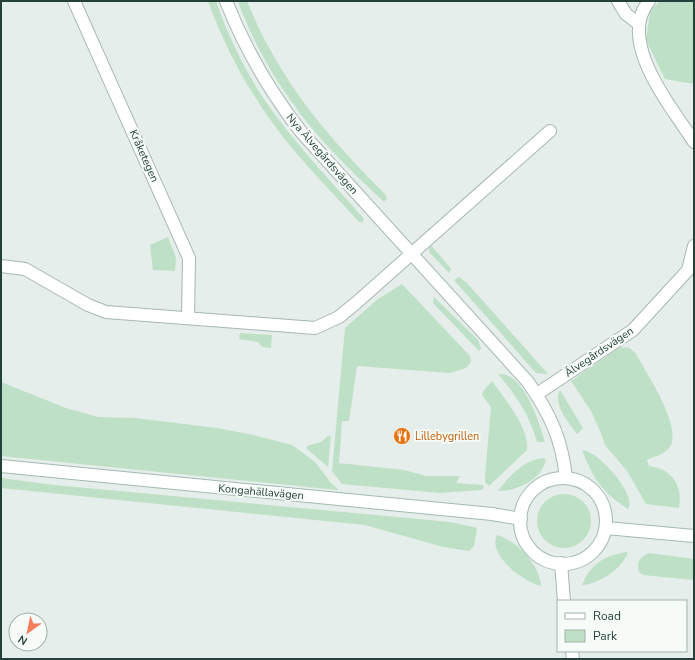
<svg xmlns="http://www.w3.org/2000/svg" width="695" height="660" font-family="'Nunito Sans',sans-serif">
  <rect width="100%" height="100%" fill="#e5eeea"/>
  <g fill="#bee0c6">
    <path d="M208,1H216C228,36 245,71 266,102C295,144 331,181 364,219L362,223L358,221C333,193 306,166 283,137C251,96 225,49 208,1Z"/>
    <path d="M238,1H247C271,61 308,113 352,160C362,171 373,182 384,193L387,198L384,202C367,186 350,170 334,153C293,110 258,57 238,1Z"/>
    <path d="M660,1H694V84L665,79L646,40L650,11Z"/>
    <path d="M168,237L176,258L175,271L153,270L150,245Z"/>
    <path d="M430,244L451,269L449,273L429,252Z"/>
    <path d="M459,277L467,283L548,374L536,373L454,280Z"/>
    <path d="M402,284L470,356L471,362L466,368L450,373L357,366L349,421H342L339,463L404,470L426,476H460L456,483L483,485L484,488L481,490L440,493L342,484L332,471L345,328L378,299Z"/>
    <path d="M434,297L478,340L481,348L479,351L433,303Z"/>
    <path d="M240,333L272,335L271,348L262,347L258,342L239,339Z"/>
    <path d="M620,347L630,348L636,354C646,372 681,425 671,445C666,454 657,456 648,459L647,461L649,466C672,469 683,485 679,508L646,504L627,471L605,445L601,433L591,411L571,381Z"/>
    <path d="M498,374C524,372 539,422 545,442H537C530,416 516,395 498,374Z"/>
    <path d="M492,381C504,398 530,429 527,450L489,486L485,482V477L491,407L482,395L484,390Z"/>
    <path d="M1,382L66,408L98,417L135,418L217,428L249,434L292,445L315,462L331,483L338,489L337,490L1,456Z"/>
    <path d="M560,390L583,428L577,434C569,422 552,404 560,390Z"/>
    <path d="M328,436H331L328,467L306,448L307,446L321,442Z"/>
    <path d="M582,450C597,450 637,494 628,509C601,491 594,480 582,450Z"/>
    <path d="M542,458L546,459C542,480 517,491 498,491C509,476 523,461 542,458Z"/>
    <path d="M1,478L54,485L450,522L477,528L474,546L469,551L443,547L365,525L1,488Z"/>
    <circle cx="564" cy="521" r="27"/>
    <path d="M497,535C517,541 539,564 541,586C524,582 487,555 497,535Z"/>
    <path d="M628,552C622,569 599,584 582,585C591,563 605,555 628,552Z"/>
    <path d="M649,553L694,559V580L643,575L639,572C636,562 640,557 649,553Z"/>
  </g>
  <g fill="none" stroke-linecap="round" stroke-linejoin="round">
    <g stroke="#a7b7b1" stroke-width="14">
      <g id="street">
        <path d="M74,1L189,258L188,317"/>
        <path d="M226,1C245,49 270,92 302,133L528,382C550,414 562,439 566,478"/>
        <path d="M618,1L626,14L639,24"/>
        <path d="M649,1C616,42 672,107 694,142"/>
        <path d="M1,266L25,269L88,305L106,312L315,328L339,317L356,303L550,131"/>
        <path d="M537,394L633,330L688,270L694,246"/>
        <path d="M561,563L564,601"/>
        <path d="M572,651L573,659"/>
      </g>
    </g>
    <g stroke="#a3bab1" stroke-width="14">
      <g id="secondary">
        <path d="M1,466L492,514L521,519"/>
        <circle cx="563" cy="521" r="43"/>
        <path d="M606,528L694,536"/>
      </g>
    </g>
    <use href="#street" stroke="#fff" stroke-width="12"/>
    <use href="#secondary" stroke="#fff" stroke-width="12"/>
  </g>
  <defs>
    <g id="restaurant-disc" transform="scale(0.9)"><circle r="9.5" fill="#e8710a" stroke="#f6fbf8"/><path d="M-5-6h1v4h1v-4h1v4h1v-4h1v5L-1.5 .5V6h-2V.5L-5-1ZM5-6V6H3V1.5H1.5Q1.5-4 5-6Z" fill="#fff"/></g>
  </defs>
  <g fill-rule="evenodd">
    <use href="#restaurant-disc" x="402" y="436"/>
  </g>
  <g text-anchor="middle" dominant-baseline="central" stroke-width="4" stroke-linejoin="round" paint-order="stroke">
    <g font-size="11" fill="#234138" stroke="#f6fbf8">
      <text transform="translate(322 154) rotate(49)">Nya Älvegårdsvägen</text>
      <text transform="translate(144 156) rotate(66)">Kråketegen</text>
      <text transform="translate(599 352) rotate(-34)">Älvegårdsvägen</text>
      <text transform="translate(261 492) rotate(5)">Kongahällavägen</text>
    </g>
    <g font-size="11" fill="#c56008" stroke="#f6fbf8" text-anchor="start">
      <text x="415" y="436">Lillebygrillen</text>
    </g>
  </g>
  <rect width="695" height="660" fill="none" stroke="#234138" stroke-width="4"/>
  <rect x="557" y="600" width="130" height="52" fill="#f6fbf8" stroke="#a2b1ab"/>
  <rect x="565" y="613" width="20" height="6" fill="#ffffff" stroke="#a2b1ab"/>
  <text x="593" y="620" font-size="12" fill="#234138">Road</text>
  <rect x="565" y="630" width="20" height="12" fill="#bee0c6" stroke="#a2b1ab"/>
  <text x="593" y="640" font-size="12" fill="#234138">Park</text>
  <g transform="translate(28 632) rotate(213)"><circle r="19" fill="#f6fbf8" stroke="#a2b1ab"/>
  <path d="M0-3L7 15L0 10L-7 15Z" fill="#f47d5e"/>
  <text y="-6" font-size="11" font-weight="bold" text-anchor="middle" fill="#234138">N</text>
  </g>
</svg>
